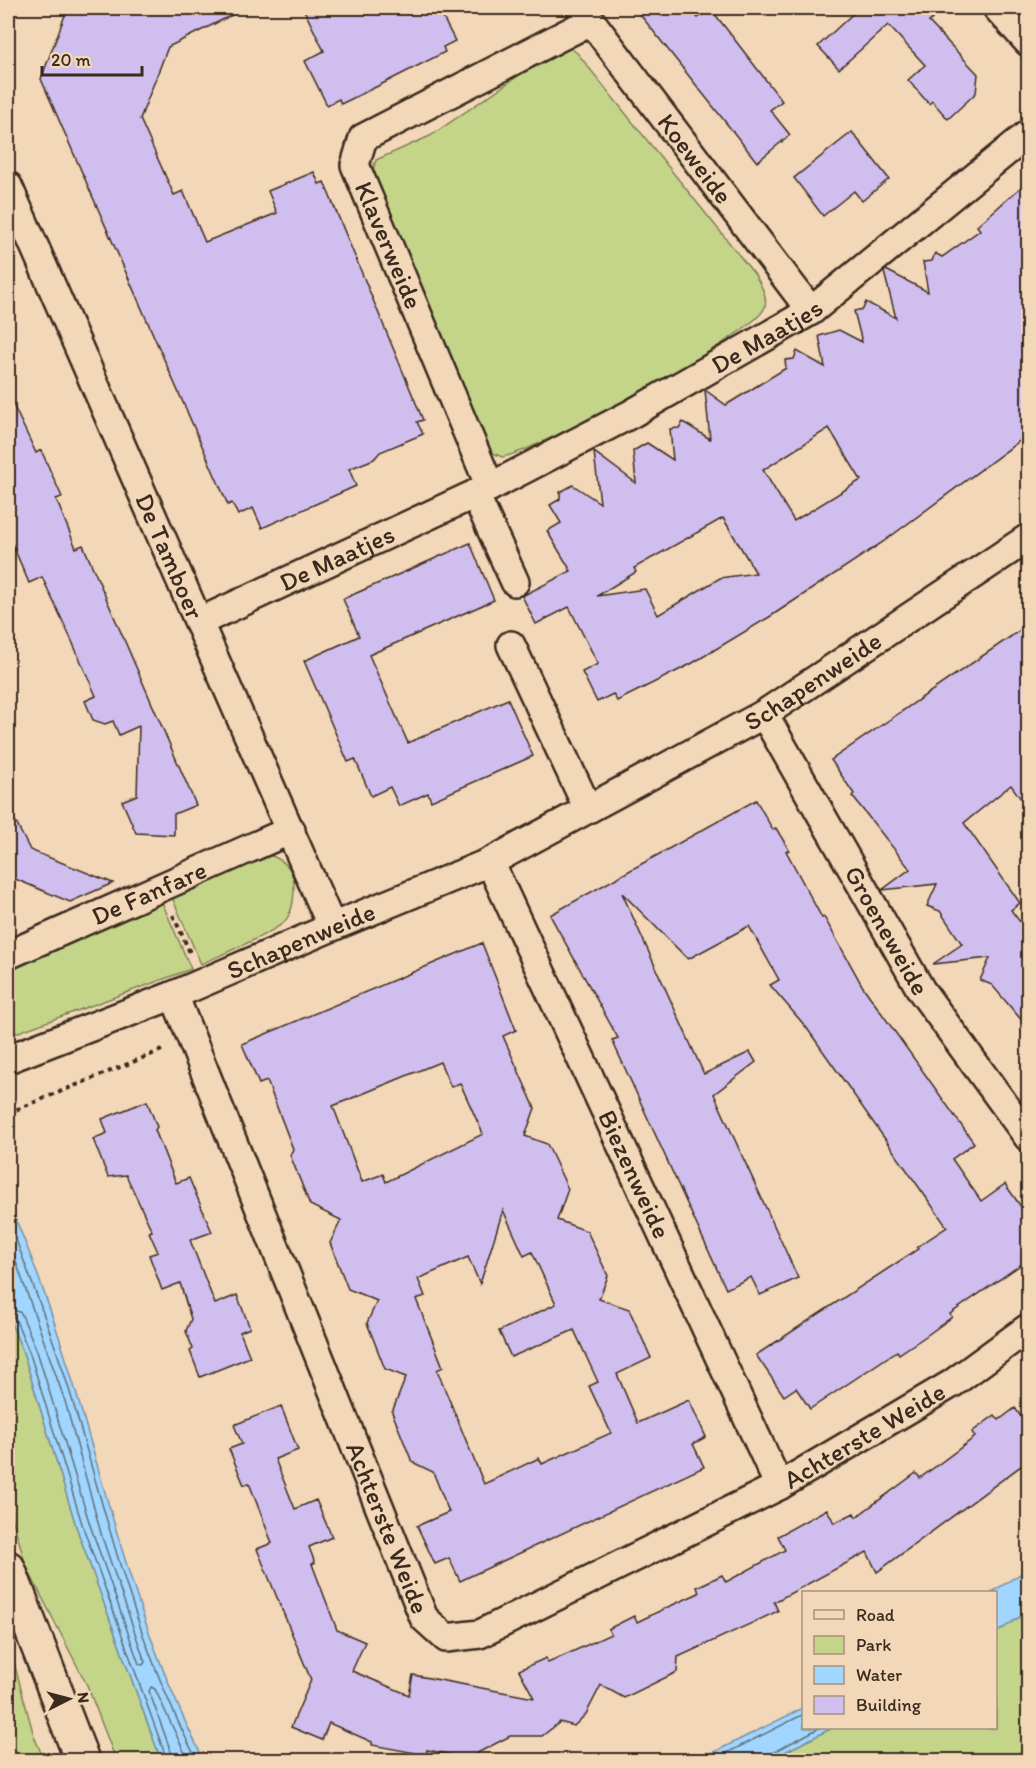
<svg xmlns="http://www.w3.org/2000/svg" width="1036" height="1768" font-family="Itim,sans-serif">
  <rect width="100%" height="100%" fill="#f2d7b9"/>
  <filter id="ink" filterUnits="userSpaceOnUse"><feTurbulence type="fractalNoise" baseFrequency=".0167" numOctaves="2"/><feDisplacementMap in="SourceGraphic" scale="12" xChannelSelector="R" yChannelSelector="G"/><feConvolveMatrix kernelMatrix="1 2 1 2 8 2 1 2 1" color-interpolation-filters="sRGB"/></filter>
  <g filter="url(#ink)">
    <g fill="#c4d58a" stroke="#808054" stroke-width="1.5">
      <path d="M562,46L570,47L578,54L755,275C761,285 769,298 764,309C752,336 536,452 502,457L484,449L371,176L376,160L430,136Z"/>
      <path d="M272,856C287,862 294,871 294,887C294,898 292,914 284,922C274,933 218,956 201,964L171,895L258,857Z"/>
      <path d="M161,900L191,969L8,1036V967Z"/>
      <path d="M8,1315L24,1355L77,1529L161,1760H116L87,1685L26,1566L8,1503Z"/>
      <path d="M1028,1611V1747L1008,1760H769L832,1728H996V1633Z"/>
      <path d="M8,1641L34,1736L44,1760H12L8,1748Z"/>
    </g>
    <g fill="#a0d6ff" stroke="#7891a5" stroke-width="1.5">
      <path d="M8,1202C90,1383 112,1584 204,1760H161L77,1529L24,1355L8,1315Z"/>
      <path d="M1028,1569V1611L996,1633V1592H992Z"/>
      <path d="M803,1708L804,1728H832L769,1760H698Z"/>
    </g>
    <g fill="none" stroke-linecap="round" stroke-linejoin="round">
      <g stroke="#636f78" stroke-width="1.5">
        <path d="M8,1218C30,1278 54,1338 72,1399C108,1521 137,1646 197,1760"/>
        <path d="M8,1239L65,1401L102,1537L145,1662L143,1665L139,1664L90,1525L37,1351L21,1313L8,1307"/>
        <path d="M8,1315L15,1318L30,1354L83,1527L167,1760"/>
        <path d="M174,1760L149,1691L151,1687L155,1689L188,1760"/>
        <path d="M713,1760L804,1714"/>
        <path d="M769,1760L772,1753L819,1728"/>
      </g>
    </g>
    <g fill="#d0beef" stroke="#3b2a1e" stroke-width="1.5" fill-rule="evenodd">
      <path d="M80,8H246L168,47L140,119L174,195L183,191L205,242L277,213L268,191L314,172L319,184L324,182L423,420L417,422L423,434L380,452L374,459L349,469L356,486L262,528L253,508L238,515L232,503L228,505L41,79L65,15Z"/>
      <path d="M303,8H438L455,41L443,47L445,52L382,84L341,104L339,99L327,105L305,61L324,51Z"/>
      <path d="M635,8H690L698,18L711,9L782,101L770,110L790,135L757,162Z"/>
      <path d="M859,8H944L929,22L978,74L976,93L948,119L932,101L929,104L908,80L925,65L888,25L839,69L818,46Z"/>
      <path d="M852,132L889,179L862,201L854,191L823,216L794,178Z"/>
      <path d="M1029,180V434L883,542L771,616L691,664L617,701L613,694L597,702L582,672L598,664L569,607L536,624L522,596L571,571L547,531L561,523L550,505L560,499V492L573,485L600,503L594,452L636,483L633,451L647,443L673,460L670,429L679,428L683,422L710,439L705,390L726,405L786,368L785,360L794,359L797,351L825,367L819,336L839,330L862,342L854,311L863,309L866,302L896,318L884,272L886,270L928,292L923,262L932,261L935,253L942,257L980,230L977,226ZM829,428L861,480L794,521L763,470ZM723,518L756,573L720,578L658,615L645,589L597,596L636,572L634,568Z"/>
      <path d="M8,394L36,453L41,450L62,497L56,499L76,548L83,545L196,805L174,814V835L136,833L122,801L137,795L139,726L119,735L113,721L105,724L93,720L85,701L96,696L71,639L42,577L29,583L8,534Z"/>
      <path d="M470,543L494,600L369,655L408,743L508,699L533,756L431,801L428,793L399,806L390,787L371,796L355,759L348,762L304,661L359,636L343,599Z"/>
      <path d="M1029,624V810L1011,785L964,823L1020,903L1011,910L1029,934V1029L992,985L980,980L990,958L933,964L962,944L940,911L927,906L937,884L882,890L910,869L852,796L854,794L831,760Z"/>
      <path d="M756,800L773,830L776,828L789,850L786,851L822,918L824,917L863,987L974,1143L952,1159L981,1201L1005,1184L1029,1218V1259L950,1314L952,1317L926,1336L899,1354L897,1351L810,1409L796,1388L784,1396L756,1355L918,1249L917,1247L947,1227L806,1027L770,985L779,980L749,926L688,959L622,893L704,1074L750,1052L756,1062L714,1094L798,1278L760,1295L751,1277L726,1289L612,1040L618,1038L550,915Z"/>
      <path d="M8,807L30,850L113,883L70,902L8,876Z"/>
      <path d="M482,943L516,1030L503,1036L535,1108L525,1136L547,1144L568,1189L557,1220L587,1231L608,1276L599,1299L629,1309L651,1358L617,1374L638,1423L689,1400L706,1437L693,1444L704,1467L460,1581L449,1558L435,1564L417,1526L449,1512L433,1472L412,1462L392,1412L406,1377L385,1369L367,1323L377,1301L348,1289L330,1243L341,1220L310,1205L290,1155L293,1149L267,1081L259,1084L242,1044ZM440,1062L451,1087L460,1083L483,1134L386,1182L383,1174L362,1182L333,1106ZM503,1210L524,1256L532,1252L556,1304L499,1331L511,1357L574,1330L598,1382L589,1386L611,1433L542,1464L539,1458L484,1484L437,1370L443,1367L416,1299L425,1296L418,1279L468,1257L480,1284Z"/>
      <path d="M147,1101L157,1127L155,1130L176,1183L189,1178L212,1232L190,1240L215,1304L237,1295L250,1328L240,1332L250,1357L200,1377L190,1351L193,1349L186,1331L191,1319L180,1283L162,1290L149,1255L158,1252L149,1232L152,1231L126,1175L108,1177L93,1139L107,1133L102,1119Z"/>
      <path d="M281,1406L298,1450L275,1459L295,1509L316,1500L332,1537L309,1547L315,1563L312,1564L337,1630L365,1642L352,1671L409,1695L413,1675L534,1698L519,1670L546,1658L548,1663L611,1634L608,1629L634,1616L637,1622L668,1607L699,1593L697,1587L722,1575L726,1582L785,1550L778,1536L827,1509L834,1523L854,1513L856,1517L916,1473L920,1478L975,1437L972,1432L995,1415L999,1420L1015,1408L1029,1428V1460L877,1572L867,1552L774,1602L778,1611L678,1657L677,1672L624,1698L601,1685L586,1714L574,1726L560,1722L542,1736H510L468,1758L427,1750L426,1755L372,1745V1742L329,1723L322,1740L291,1727L311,1680L257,1549L272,1543L249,1483L244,1485L229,1449L242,1444L234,1425Z"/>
    </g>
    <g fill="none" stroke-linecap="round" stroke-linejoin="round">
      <g stroke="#3b2a1e" stroke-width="32">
        <g id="street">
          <path id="s1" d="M581,8L811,311"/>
          <path d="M997,8L1028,42"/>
          <path id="s2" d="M8,186L332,927"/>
          <path d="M490,487L355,165L363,138L591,21"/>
          <path d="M475,494L515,582"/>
          <path id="s3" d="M199,622L490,487L631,414L811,311L1028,134"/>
          <path d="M511,645L588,809"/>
          <path id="s4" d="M764,714L921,990L1028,1137"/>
          <path id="s5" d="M490,862L779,1486"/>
          <path id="s6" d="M8,955L291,830"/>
          <path id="s7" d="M174,995L424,1618L446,1638L480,1634L779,1486L953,1383L1028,1328"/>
          <path id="s8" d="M8,1059L174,995L332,927L490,862L764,714L1028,538"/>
        </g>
      </g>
      <g stroke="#3b2a1e" stroke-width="38">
        <path id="secondary" d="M8,1568L82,1760"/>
      </g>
      <g stroke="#3b2a1e" stroke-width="4" stroke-dasharray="4.5 4.5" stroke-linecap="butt">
        <path d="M173,915L191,955"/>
        <path d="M8,1113L162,1050"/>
      </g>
      <use href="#street" stroke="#f2d7b9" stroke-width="27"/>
      <use href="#secondary" stroke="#f2d7b9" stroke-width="33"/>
    </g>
  </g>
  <g text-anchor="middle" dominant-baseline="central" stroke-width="4.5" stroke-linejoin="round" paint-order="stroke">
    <g font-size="26" fill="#3b2a1e" stroke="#f2d7b9">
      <text stroke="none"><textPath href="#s1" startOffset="189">Koeweide</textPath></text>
      <text transform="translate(389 245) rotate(67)">Klaverweide</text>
      <text stroke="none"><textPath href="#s3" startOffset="636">De Maatjes</textPath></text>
      <text stroke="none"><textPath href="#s2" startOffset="404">De Tamboer</textPath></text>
      <text stroke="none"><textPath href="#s3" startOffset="152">De Maatjes</textPath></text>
      <text stroke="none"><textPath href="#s8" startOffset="891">Schapenweide</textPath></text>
      <text stroke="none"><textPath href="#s6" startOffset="154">De Fanfare</textPath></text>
      <text stroke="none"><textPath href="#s4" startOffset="249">Groeneweide</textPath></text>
      <text stroke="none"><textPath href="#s8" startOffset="316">Schapenweide</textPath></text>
      <text stroke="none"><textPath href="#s5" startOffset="344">Biezenweide</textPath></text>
      <text stroke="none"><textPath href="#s7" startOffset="1168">Achterste Weide</textPath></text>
      <text stroke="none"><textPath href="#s7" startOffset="574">Achterste Weide</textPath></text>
    </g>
  </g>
  <rect width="1036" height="1768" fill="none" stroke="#f2d7b9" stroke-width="30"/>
  <rect x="15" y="15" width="1006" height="1738" fill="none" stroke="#3b2a1e" stroke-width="2" filter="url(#ink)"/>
  <rect x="802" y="1591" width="195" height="138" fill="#f2d7b9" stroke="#a9927b" stroke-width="1.5"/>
  <rect x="814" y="1610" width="30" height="9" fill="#f2d7b9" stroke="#a9927b" stroke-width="1.5"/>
  <text x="856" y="1621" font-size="18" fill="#3b2a1e">Road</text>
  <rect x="814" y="1636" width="30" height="18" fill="#c4d58a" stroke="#a9927b" stroke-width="1.5"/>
  <text x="856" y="1651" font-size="18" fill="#3b2a1e">Park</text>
  <rect x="814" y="1666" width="30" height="18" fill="#a0d6ff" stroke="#a9927b" stroke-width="1.5"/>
  <text x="856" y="1681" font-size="18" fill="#3b2a1e">Water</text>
  <rect x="814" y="1696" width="30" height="18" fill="#d0beef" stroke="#a9927b" stroke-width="1.5"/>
  <text x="856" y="1711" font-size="18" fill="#3b2a1e">Building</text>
  <g transform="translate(69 1699) rotate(84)" stroke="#f2d7b9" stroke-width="4.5" paint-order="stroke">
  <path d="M0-4.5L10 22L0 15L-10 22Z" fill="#3b2a1e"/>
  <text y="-9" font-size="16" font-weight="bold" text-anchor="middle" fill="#3b2a1e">N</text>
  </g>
  <path d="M42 66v9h100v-9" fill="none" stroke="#3b2a1e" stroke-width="3"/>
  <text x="51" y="66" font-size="18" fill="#3b2a1e" stroke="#f2d7b9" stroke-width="4.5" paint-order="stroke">20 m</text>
</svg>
